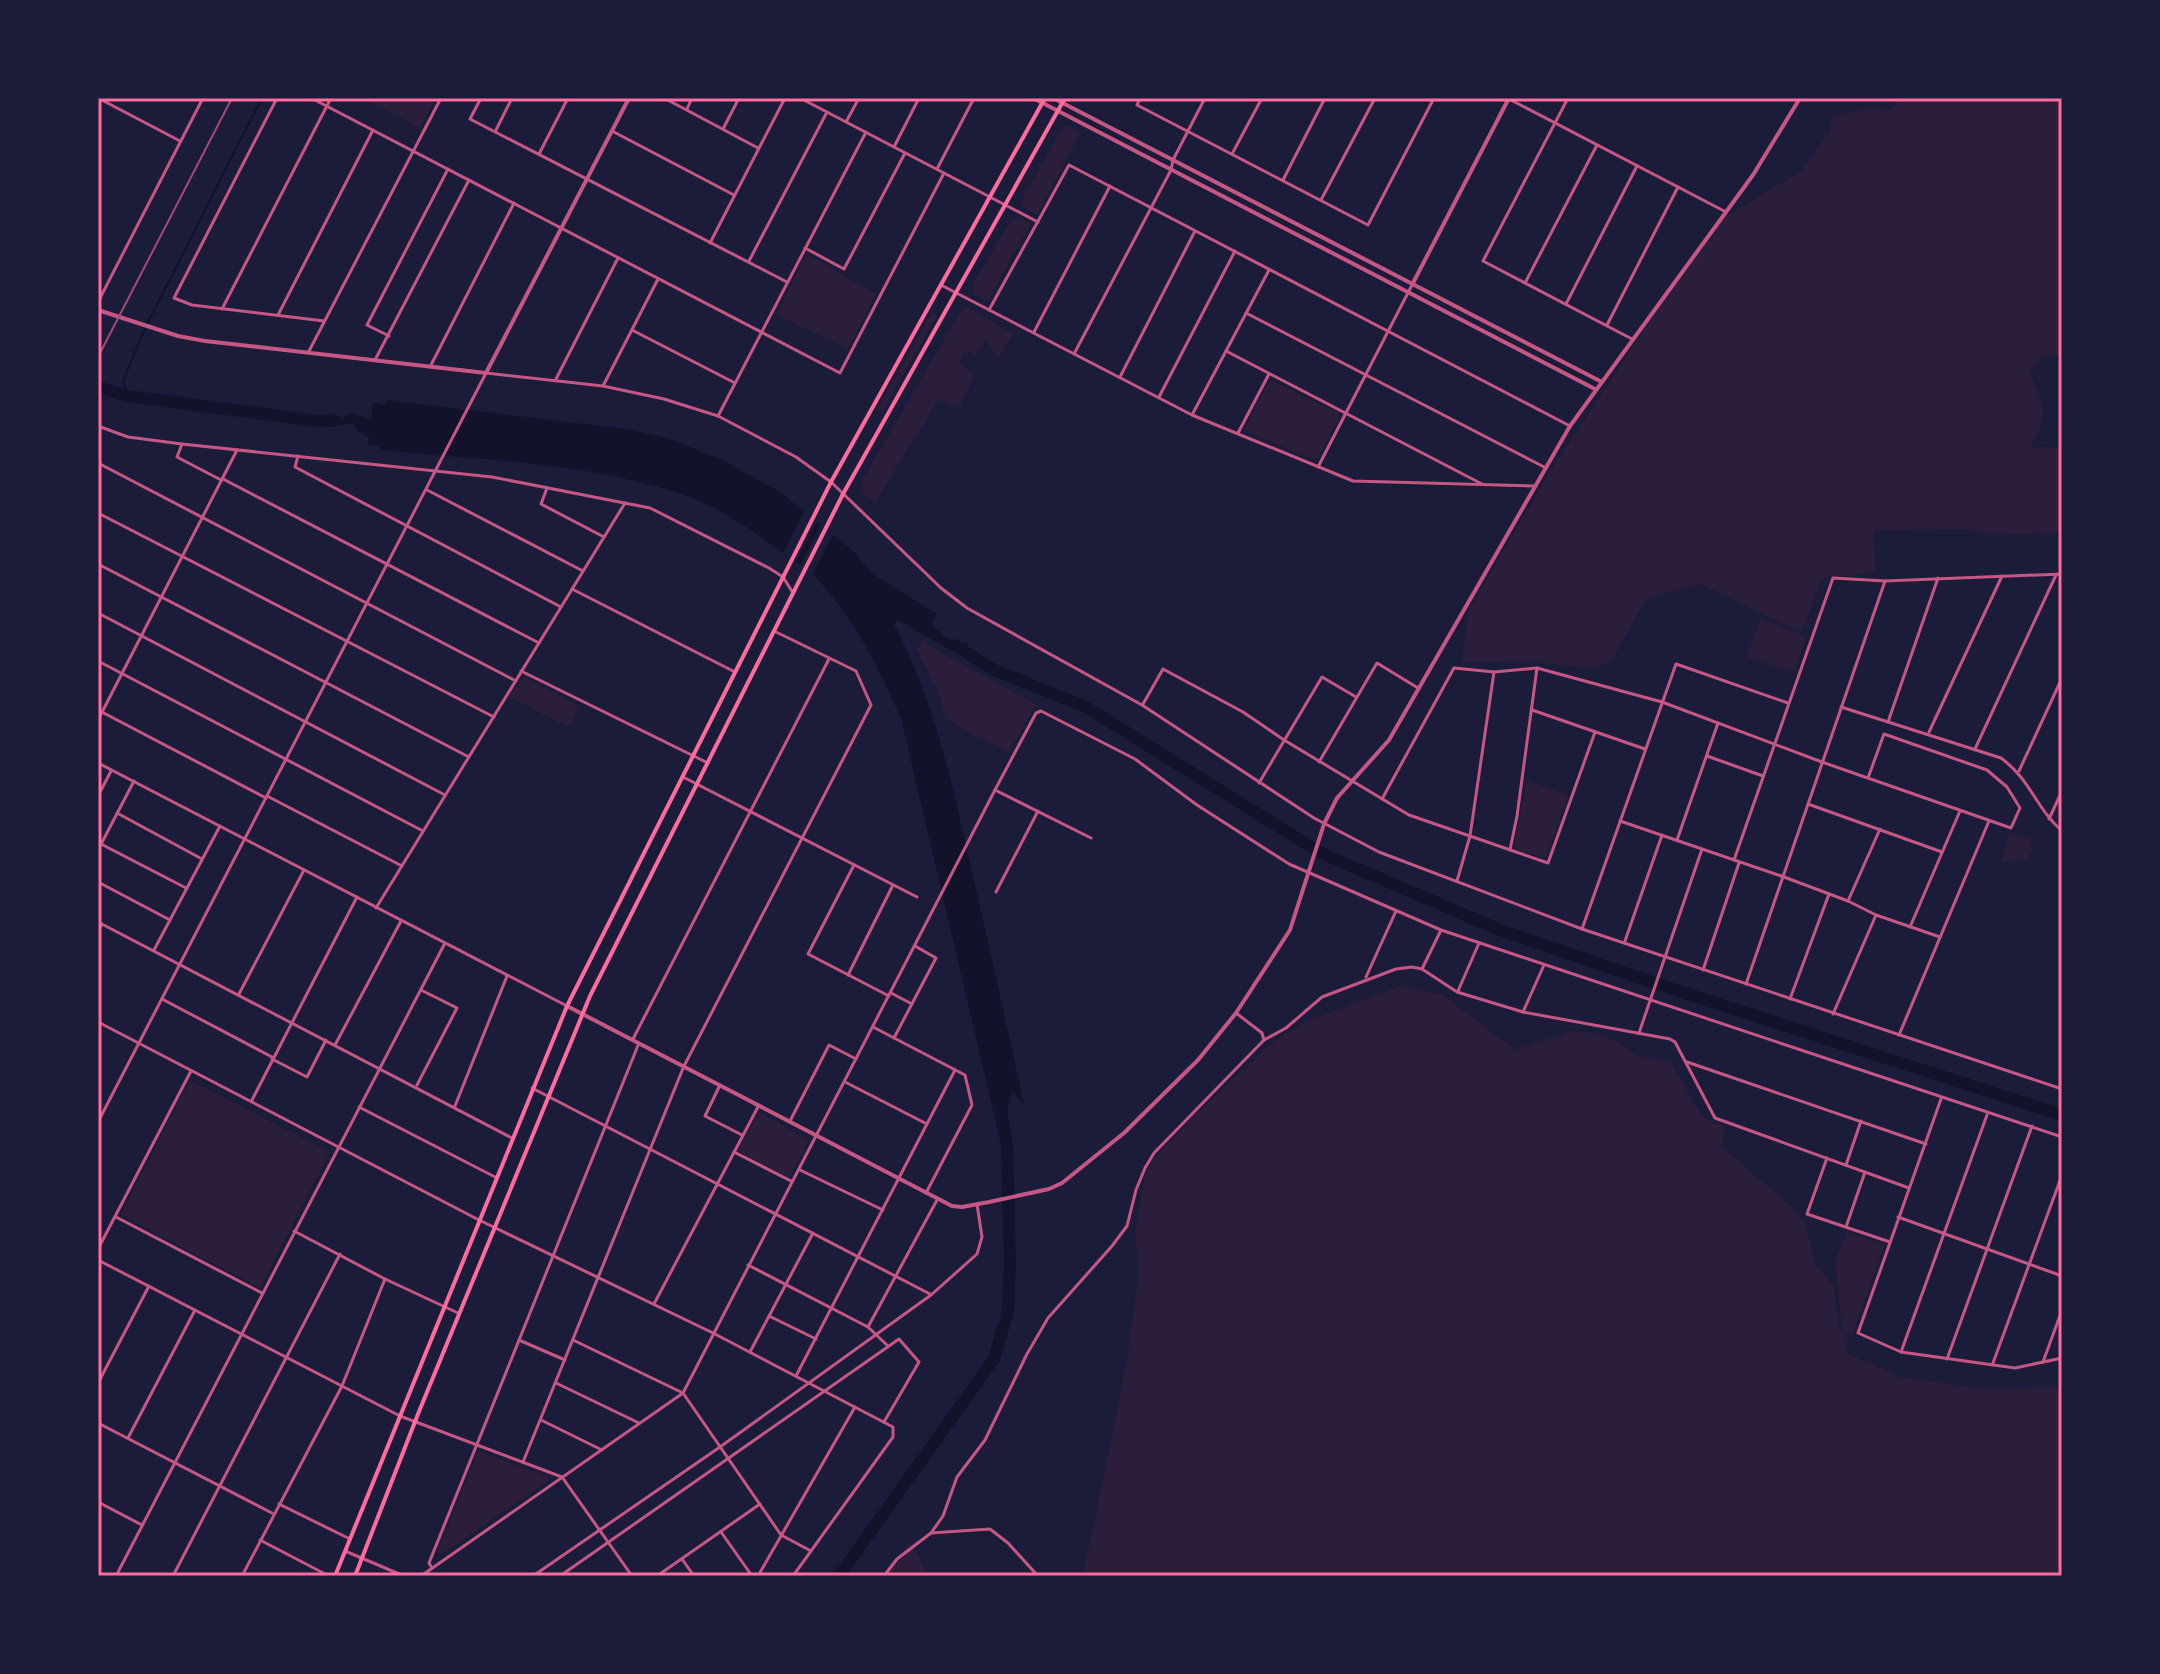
<svg xmlns="http://www.w3.org/2000/svg" width="2160" height="1674" font-family="'Archivo Narrow',sans-serif">
  <rect width="100%" height="100%" fill="#1b1b3a"/>
  <g fill="#2a1e3b">
    <path d="M363,98H436L420,128Z"/>
    <path d="M1898,98H2062V356L2040,357L2029,373C2045,403 2050,416 2030,447L2060,448L2062,450V533L1993,535L1965,529L1874,530L1875,573L1823,578L1801,632L1700,584L1646,599L1611,662L1592,668L1536,663L1462,662L1468,612L1494,567L1549,473L1715,223L1801,171L1830,131L1832,116L1872,107L1889,111L1900,100Z"/>
    <path d="M1069,126L1081,132L1037,215L1021,206L1022,200L1062,128Z"/>
    <path d="M1021,218L1031,223L988,301L973,294V284L1012,219Z"/>
    <path d="M810,256L876,294L848,349L777,315L803,259Z"/>
    <path d="M967,307L1013,334L998,359L986,339L976,356L965,351L959,363L975,376L959,407L938,400L876,501L863,495L862,481L960,312Z"/>
    <path d="M932,312L937,315L882,413L877,410Z"/>
    <path d="M1270,380L1339,413L1340,416L1318,457L1313,460L1244,430Z"/>
    <path d="M1760,619L1806,636L1795,672L1746,657Z"/>
    <path d="M924,641L945,655L1036,704L1009,752L971,734L946,717L937,689L916,649Z"/>
    <path d="M524,677L579,706L568,727L509,697Z"/>
    <path d="M1527,780L1568,795L1547,856L1543,857L1517,850L1514,845Z"/>
    <path d="M2010,833L2031,839L2030,846L2033,847L2028,860L2000,862Z"/>
    <path d="M1400,986L1442,995L1515,1050L1571,1031L1593,1033L1618,1042L1637,1056L1671,1062L1703,1118L1724,1126L1723,1148L1792,1207L1805,1223L1816,1265L1834,1286L1839,1331L1848,1336L1846,1353L1900,1377L1984,1389L2062,1386V1576H1083L1126,1366L1139,1272L1135,1233L1144,1178L1154,1158L1199,1111L1275,1040L1307,1021Z"/>
    <path d="M190,1080L330,1152L260,1288L121,1215Z"/>
    <path d="M759,1112L809,1140L789,1178L738,1151Z"/>
    <path d="M1847,1231L1882,1243L1884,1247L1852,1335L1842,1331L1835,1261Z"/>
    <path d="M478,1451L547,1477L548,1481L442,1554L437,1552Z"/>
    <path d="M911,1541L928,1576H883Z"/>
  </g>
  <path fill="#12122b" d="M387,400L626,429L670,439L724,461L780,492L852,550L874,575L936,613L932,625C943,636 951,643 967,642L969,651L965,658L898,620L894,624C935,701 953,787 972,872C990,950 1007,1027 1024,1104L1012,1092L1000,1140L901,718C879,670 856,621 820,582C810,570 794,561 782,552C752,530 717,506 682,494C586,462 480,460 380,450V446L368,444L369,437L357,431L354,423L331,427L316,425L320,420L341,418L351,413L371,420L373,402L386,405Z"/>
  <g fill="#1b1b3a">
    <path d="M806,508L819,518L794,566L781,556Z"/>
    <path d="M822,521L835,531L810,578L798,569Z"/>
  </g>
  <g fill="none" stroke-linecap="round" stroke-linejoin="round">
    <path stroke="#12122b" stroke-width="2" d="M127,396L123,381L146,326L262,98"/>
    <g stroke="#12122b" stroke-width="12">
      <path d="M98,387L127,396L318,421L334,420"/>
      <path d="M955,645L992,669L1086,707L1321,853L1500,930L1672,989L2062,1115"/>
      <path d="M839,1576L994,1359L1008,1311L1010,1263L1007,1146L1001,1109"/>
    </g>
    <g stroke="#c65784" stroke-width="3">
      <path d="M98,98L180,141"/>
      <path d="M277,98L174,298L192,305L324,321"/>
      <path d="M311,98L840,373L944,173"/>
      <path d="M481,98L470,119L787,282"/>
      <path d="M664,98L758,148"/>
      <path d="M800,98L1038,222"/>
      <path d="M1140,98L1137,105L1368,225L1434,98"/>
      <path d="M1568,98L1483,261L1632,339"/>
      <path d="M1509,99L1726,212"/>
      <path d="M687,109L692,98"/>
      <path d="M846,122L859,98"/>
      <path d="M723,129L739,98"/>
      <path d="M496,130L512,98"/>
      <path d="M612,131L734,195"/>
      <path d="M894,147L919,98"/>
      <path d="M539,154L568,98"/>
      <path d="M1232,154L1262,98"/>
      <path d="M937,169L974,98"/>
      <path d="M1283,180L1325,98"/>
      <path d="M1321,200L1375,98"/>
      <path d="M710,243L785,98"/>
      <path d="M805,248L844,269L905,153"/>
      <path d="M749,261L827,112"/>
      <path d="M1525,283L1597,145"/>
      <path d="M941,285L1192,415L1353,481L1536,486"/>
      <path d="M98,302L203,98"/>
      <path d="M1566,304L1637,166"/>
      <path d="M222,309L331,98"/>
      <path d="M989,310L1069,165L1570,426"/>
      <path d="M1246,313L1546,468"/>
      <path d="M278,315L373,130"/>
      <path d="M1607,325L1678,187"/>
      <path d="M632,330L735,383"/>
      <path d="M1034,332L1110,186"/>
      <path d="M389,336L367,325L448,169"/>
      <path d="M1226,351L1482,484"/>
      <path d="M308,353L441,98"/>
      <path d="M1074,354L1171,170L1173,160L1205,98"/>
      <path d="M375,360L469,180"/>
      <path d="M430,367L514,203"/>
      <path d="M1120,377L1195,231"/>
      <path d="M556,379L618,258"/>
      <path d="M603,386L658,279"/>
      <path d="M1159,397L1235,251"/>
      <path d="M1192,415L1269,270"/>
      <path d="M718,416L866,132"/>
      <path d="M98,426L128,437L182,444L492,477L650,508L769,568L783,577L793,593"/>
      <path d="M1238,433L1269,374"/>
      <path d="M182,444L177,457L221,480"/>
      <path d="M298,456L295,467L561,607"/>
      <path d="M98,463L516,681"/>
      <path d="M1318,467L1412,285"/>
      <path d="M223,479L539,643"/>
      <path d="M547,488L541,504L604,537"/>
      <path d="M427,490L583,571"/>
      <path d="M98,513L494,717"/>
      <path d="M98,564L467,756"/>
      <path d="M572,589L735,672"/>
      <path d="M98,613L445,795"/>
      <path d="M98,661L423,831"/>
      <path d="M521,671L708,763"/>
      <path d="M1143,704L1163,669L1243,712L1284,740L1409,815L1548,863L1595,732"/>
      <path d="M1841,707L2001,758C2031,780 2035,807 2062,831"/>
      <path d="M98,710L266,798"/>
      <path d="M1532,710L1645,749"/>
      <path d="M98,720L237,450"/>
      <path d="M1888,722L1938,578"/>
      <path d="M1929,732L2002,576"/>
      <path d="M1975,749L2056,575"/>
      <path d="M1707,756L1763,776"/>
      <path d="M1319,762L1377,663L1418,688"/>
      <path d="M98,763L567,1006"/>
      <path d="M2019,771L2062,678"/>
      <path d="M683,777L917,897"/>
      <path d="M1259,783L1322,677L1356,697"/>
      <path d="M995,790L1091,838"/>
      <path d="M98,796L111,771"/>
      <path d="M267,796L402,866"/>
      <path d="M1382,799L1454,668L1494,672L1537,668L1662,702L1822,762L2011,828L2020,808L2007,787L1987,770L1884,734L1868,778"/>
      <path d="M1808,804L1942,852"/>
      <path d="M117,813L202,859"/>
      <path d="M2049,819L2062,791"/>
      <path d="M1620,821L1784,877L1848,901L1876,915L1940,937"/>
      <path d="M1677,840L1718,723"/>
      <path d="M101,844L186,888"/>
      <path d="M98,850L134,781"/>
      <path d="M1510,850L1517,816L1537,668"/>
      <path d="M1734,860L1833,578L1885,581L2062,574"/>
      <path d="M854,865L808,954L889,996"/>
      <path d="M1457,881L1470,836L1494,672"/>
      <path d="M98,882L170,920"/>
      <path d="M996,892L1038,811"/>
      <path d="M1848,901L1880,829"/>
      <path d="M376,908L625,503"/>
      <path d="M98,922L512,1138"/>
      <path d="M1910,927L1960,811"/>
      <path d="M1582,929L1676,664L1788,703"/>
      <path d="M98,931L102,924"/>
      <path d="M1625,941L1662,835"/>
      <path d="M154,950L220,826"/>
      <path d="M1422,969L1441,930"/>
      <path d="M1703,970L1739,863"/>
      <path d="M848,975L893,885"/>
      <path d="M1366,977L1396,911"/>
      <path d="M1746,984L1885,581"/>
      <path d="M1458,991L1479,943"/>
      <path d="M891,993L912,1004"/>
      <path d="M239,994L304,870"/>
      <path d="M162,999L272,1057"/>
      <path d="M1790,999L1829,894"/>
      <path d="M1523,1012L1544,965"/>
      <path d="M1236,1013L1262,1033L1264,1040"/>
      <path d="M1833,1014L1876,915"/>
      <path d="M98,1022L479,1220L713,1333L893,1427V1437L793,1576"/>
      <path d="M873,1027L965,1075L972,1105L926,1193"/>
      <path d="M1639,1033L1702,849"/>
      <path d="M1899,1035L1989,821"/>
      <path d="M894,1038L936,958L915,946"/>
      <path d="M633,1039L829,659"/>
      <path d="M335,1045L401,921"/>
      <path d="M272,1059L307,1077L326,1040"/>
      <path d="M1687,1062L1926,1144"/>
      <path d="M845,1082L927,1124"/>
      <path d="M417,1085L457,1008L421,990"/>
      <path d="M720,1085L705,1116L742,1135"/>
      <path d="M532,1088L930,1294"/>
      <path d="M1941,1099L1858,1333L1901,1352L2015,1368L2062,1358"/>
      <path d="M252,1100L357,897"/>
      <path d="M455,1106L507,976"/>
      <path d="M359,1107L497,1178"/>
      <path d="M790,1121L829,1045L856,1059"/>
      <path d="M98,1122L486,373L603,386L664,399L718,416L796,457L831,482L941,588L967,608L1142,705L1314,818L1379,852L1582,929L2062,1089"/>
      <path d="M734,1152L791,1181"/>
      <path d="M1827,1158L1807,1214L1890,1242"/>
      <path d="M1846,1165L1861,1121"/>
      <path d="M800,1170L883,1210"/>
      <path d="M116,1217L262,1293"/>
      <path d="M1898,1217L2062,1276"/>
      <path d="M1846,1227L1865,1172"/>
      <path d="M294,1231L385,1279L458,1313"/>
      <path d="M98,1249L191,1071"/>
      <path d="M98,1260L400,1416L562,1477L632,1576"/>
      <path d="M748,1265L868,1327L888,1346"/>
      <path d="M654,1304L759,1105"/>
      <path d="M769,1316L816,1339"/>
      <path d="M868,1327L937,1200"/>
      <path d="M519,1340L565,1360"/>
      <path d="M573,1340L683,1393L781,1535L811,1551"/>
      <path d="M750,1352L813,1233"/>
      <path d="M1901,1352L1987,1115"/>
      <path d="M1947,1359L2032,1126"/>
      <path d="M2043,1362L2062,1310"/>
      <path d="M1993,1363L2062,1175"/>
      <path d="M796,1376L955,1070"/>
      <path d="M98,1383L149,1286"/>
      <path d="M556,1383L639,1423"/>
      <path d="M541,1420L602,1450"/>
      <path d="M98,1423L272,1513"/>
      <path d="M128,1438L195,1310"/>
      <path d="M523,1462L684,1066L871,705L856,671L774,631"/>
      <path d="M98,1502L142,1525"/>
      <path d="M279,1504L350,1539"/>
      <path d="M721,1532L752,1576"/>
      <path d="M931,1533L990,1529L1008,1543L1038,1576"/>
      <path d="M260,1540L329,1576"/>
      <path d="M345,1551L404,1576"/>
      <path d="M682,1559L694,1576"/>
      <path d="M432,1568L429,1563L639,1043"/>
      <path d="M116,1576L445,943"/>
      <path d="M173,1576L340,1254"/>
      <path d="M242,1576L342,1386L385,1279"/>
      <path d="M421,1576L683,1393L996,788L1036,713L1041,711L1135,759L1197,805L1289,864L1441,930L2062,1137"/>
      <path d="M533,1576L720,1447L931,1295L977,1254L982,1237L977,1204"/>
      <path d="M560,1576L899,1339L919,1362L884,1422"/>
      <path d="M657,1576L760,1504"/>
      <path d="M758,1576L855,1407"/>
      <path d="M884,1576L897,1559L931,1533L943,1516L957,1477L985,1440L1027,1354L1048,1318L1112,1246L1127,1226L1136,1190L1145,1168L1154,1153L1264,1040L1286,1028L1322,997L1396,969L1412,967L1422,969L1457,992L1523,1012L1670,1039L1675,1042L1715,1118L1909,1188"/>
    </g>
    <g stroke="#c65784" stroke-width="4">
      <path d="M1033,98L1595,389"/>
      <path d="M1053,98L1600,381"/>
      <path d="M1413,283L1509,98"/>
      <path d="M98,310L178,336L205,341L486,373L629,98"/>
      <path d="M567,1006L952,1206L962,1207L989,1202L1049,1189L1062,1183L1124,1133L1198,1060L1236,1013L1290,930L1324,824L1337,798L1389,740L1570,426L1753,175L1800,98"/>
      <path d="M98,1574L102,1576"/>
    </g>
    <g stroke="#ff6b9d" stroke-width="4">
      <path d="M335,1576L567,1006L831,482L1045,98"/>
      <path d="M355,1576L418,1414L590,996L843,494L1065,98"/>
    </g>
    <path stroke="#a44b75" stroke-width="2" d="M98,357L232,98"/>
  </g>
  <rect width="2160" height="1674" fill="none" stroke="#1b1b3a" stroke-width="200"/>
  <rect x="100" y="100" width="1960" height="1474" fill="none" stroke="#ff6b9d" stroke-width="3"/>
</svg>
